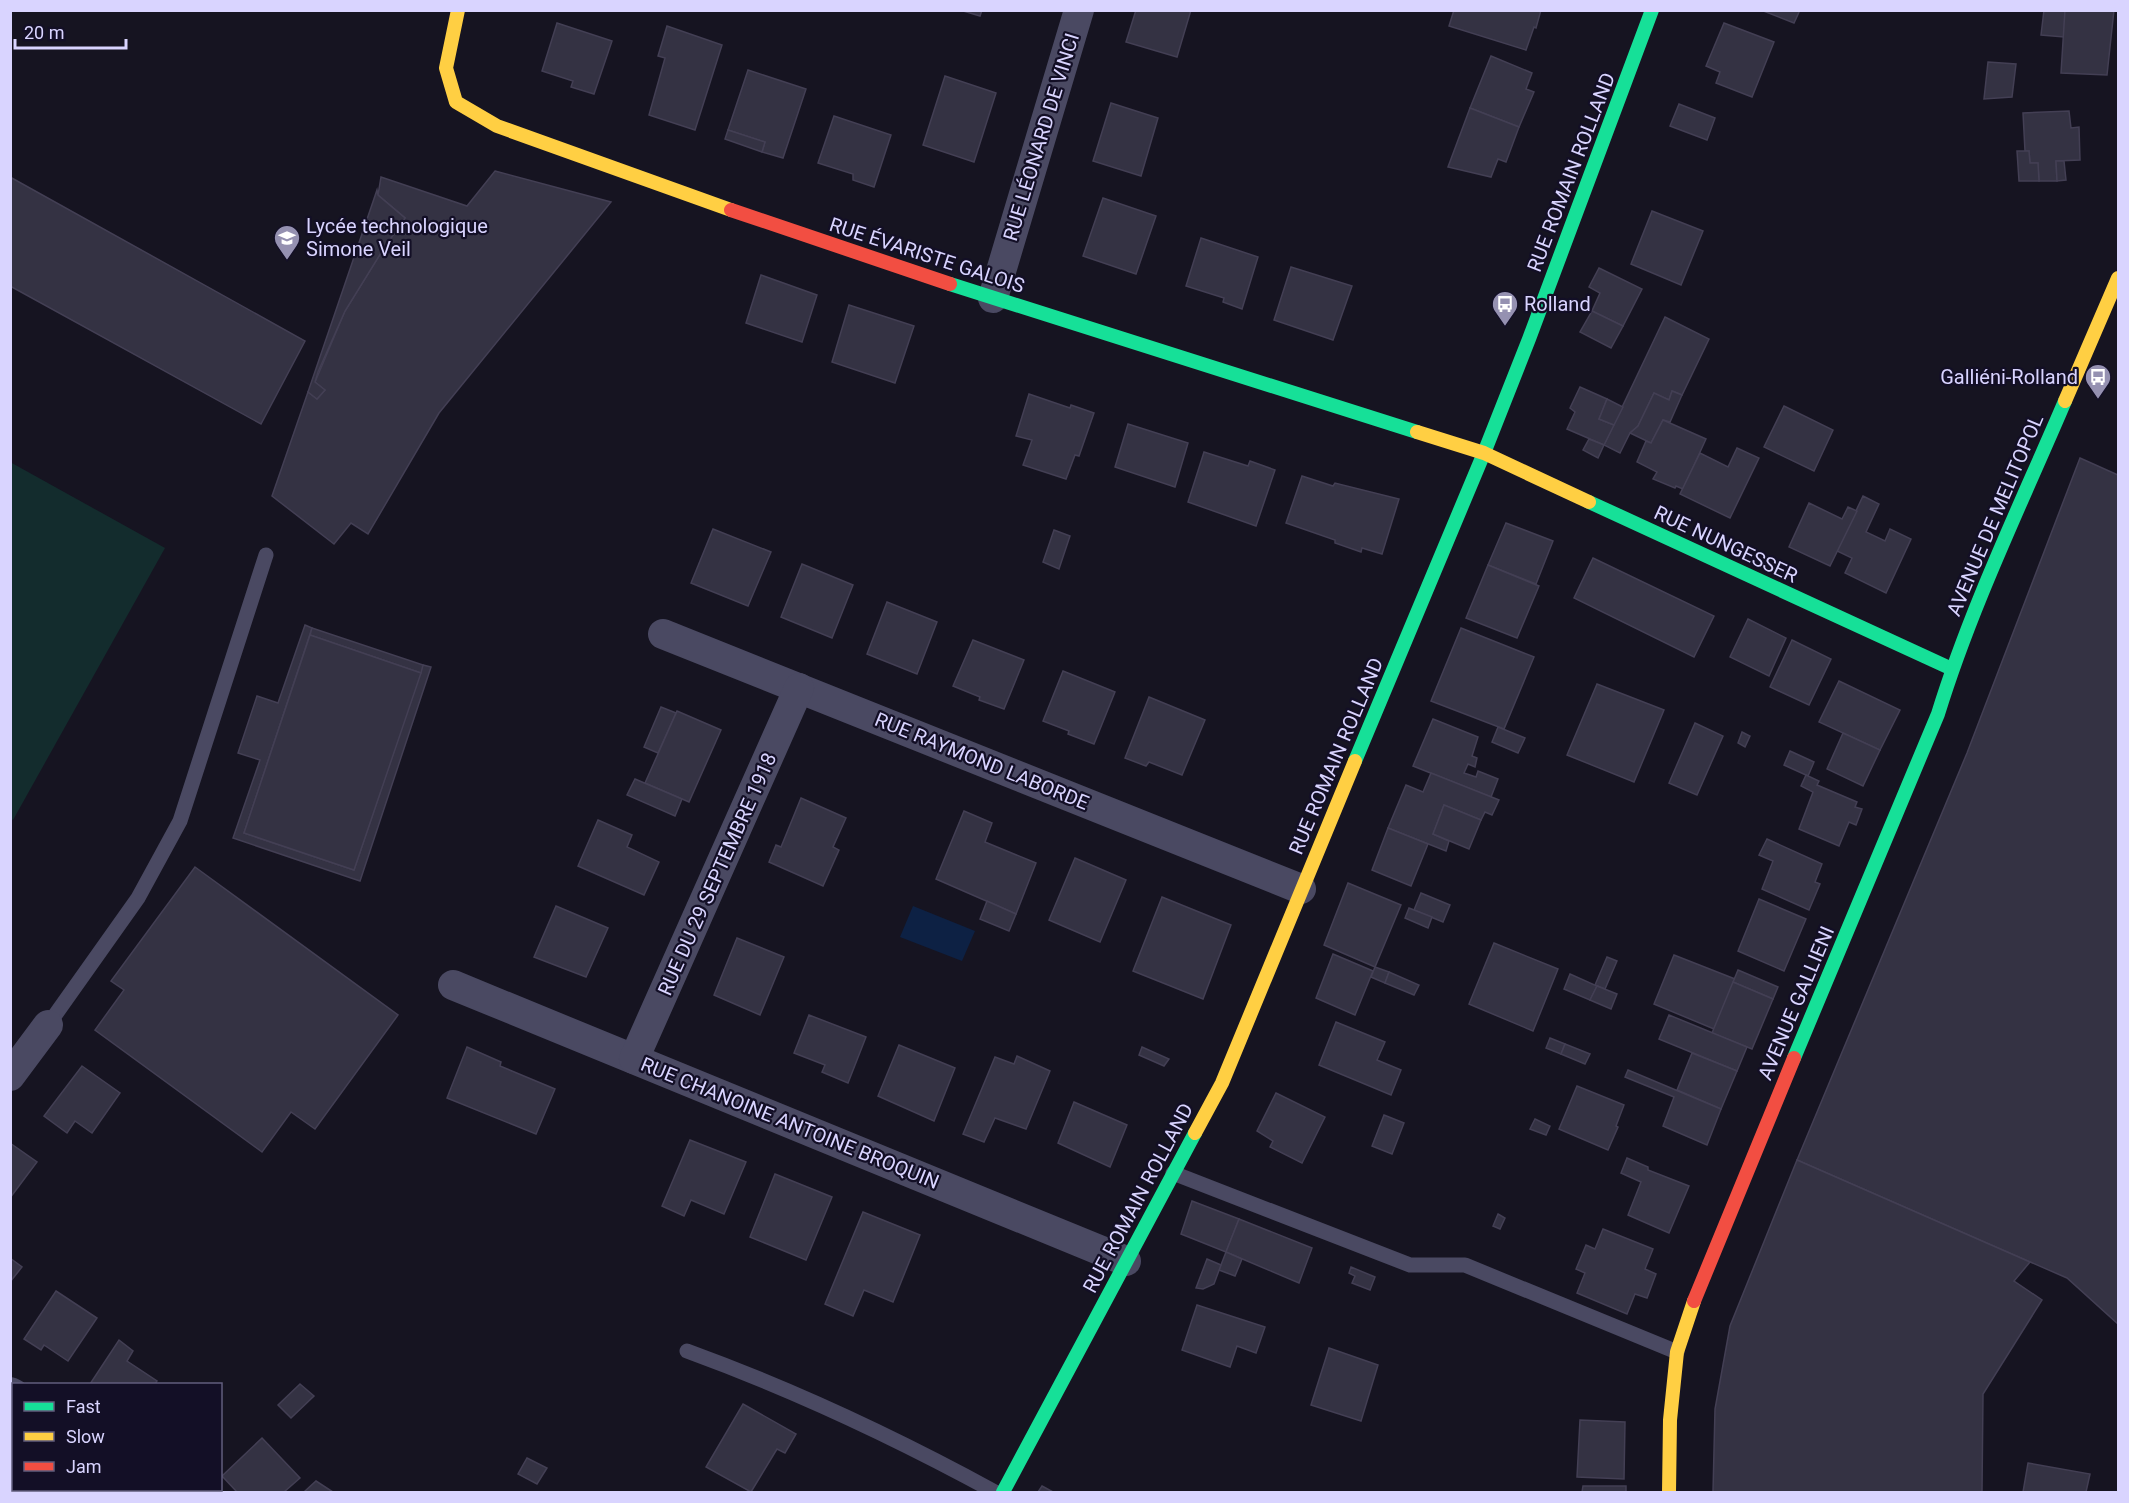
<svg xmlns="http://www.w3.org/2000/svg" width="2129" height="1503" font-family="Roboto,sans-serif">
  <rect width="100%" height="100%" fill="#161421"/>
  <path fill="#132c2d" d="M10,462L165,548L13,820L10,818Z"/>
  <path fill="#0d2144" d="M913,906L975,931L962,961L900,937Z"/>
  <g fill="#343243" stroke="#433f54" stroke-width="1.5">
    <path d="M960,10H982L980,16Z"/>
    <path d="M1136,10H1191L1177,57L1126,42Z"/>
    <path d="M1454,10H1541L1536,28L1534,27L1526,50L1449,26Z"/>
    <path d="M1761,10H1800L1794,23Z"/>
    <path d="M2044,10H2065L2064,37L2041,35Z"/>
    <path d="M2065,10H2114L2107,75L2061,73Z"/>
    <path d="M557,23L612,41L594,94L571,87L573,81L542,71Z"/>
    <path d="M1724,23L1774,42L1752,97L1716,83L1720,72L1706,66Z"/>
    <path d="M667,26L722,45L695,130L649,115L665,58L658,56Z"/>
    <path d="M1491,56L1532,73L1526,89L1534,92L1519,127L1470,108Z"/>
    <path d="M1988,62L2016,64L2012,97L1984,99Z"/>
    <path d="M748,70L806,89L783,158L762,152L765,142L728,130Z"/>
    <path d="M945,76L996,93L974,162L923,145Z"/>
    <path d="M1111,103L1158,118L1141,176L1093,161Z"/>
    <path d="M1679,104L1715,118L1707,140L1670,126Z"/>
    <path d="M1470,108L1519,127L1506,162L1498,159L1491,177L1448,167Z"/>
    <path d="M2069,111L2071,128L2079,127L2080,160L2056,161L2057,181H2039L2038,163H2030L2029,151H2025L2023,113Z"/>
    <path d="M834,116L891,135L874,187L853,180V174L818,163Z"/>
    <path d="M728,130L765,142L762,152L725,139Z"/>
    <path d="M2017,151H2029L2030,163H2038L2039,181H2019Z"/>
    <path d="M2056,161H2064L2066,180L2057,181Z"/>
    <path d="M495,171L611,202L439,413L368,534L351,523L334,544L272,496L308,392L317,399L325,390L315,382L345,311L384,248L405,218L378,195L381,177L467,206Z"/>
    <path d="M10,177L305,341L261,424L10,286Z"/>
    <path d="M377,190L378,195L405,218L384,248L345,311L318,372L315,382L325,390L317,399L308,392Z"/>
    <path d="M1103,198L1156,216L1136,274L1083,256Z"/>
    <path d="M1652,211L1703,231L1681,285L1631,264Z"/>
    <path d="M1201,238L1258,257L1242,309L1223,302L1224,298L1186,286Z"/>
    <path d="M1291,267L1352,286L1333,340L1274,320Z"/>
    <path d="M1599,268L1642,289L1623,326L1592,311L1600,293L1589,287Z"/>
    <path d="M761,275L817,295L802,342L746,323Z"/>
    <path d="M849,305L914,326L895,383L832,362Z"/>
    <path d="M1592,311L1623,326L1611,348L1580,332Z"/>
    <path d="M1665,317L1709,339L1682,395L1672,391L1669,400L1654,393L1638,426L1630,433L1620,453L1604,445Z"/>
    <path d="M1580,387L1607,399L1599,419L1614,425L1604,445L1567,429L1575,412L1570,408Z"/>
    <path d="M1672,391L1682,395L1670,422L1663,420L1651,443L1630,433L1638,426L1654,393L1669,400Z"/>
    <path d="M1029,394L1070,408L1071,405L1094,413L1079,456L1075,455L1066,479L1023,465L1032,440L1016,436Z"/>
    <path d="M1607,399L1623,407L1614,425L1599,419Z"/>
    <path d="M1784,406L1833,430L1814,471L1764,447Z"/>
    <path d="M1663,420L1706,439L1683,489L1676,486L1675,488L1653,479L1657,472L1637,462L1646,441L1651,443Z"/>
    <path d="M1128,424L1188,443L1175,487L1115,467Z"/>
    <path d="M1589,439L1604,445L1598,458L1583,450Z"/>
    <path d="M1737,448L1759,458L1730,518L1680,494L1700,453L1728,467Z"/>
    <path d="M1204,452L1248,466L1250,461L1275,470L1256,526L1188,502Z"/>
    <path d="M2080,458L2118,475V1324L2067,1278L1797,1160L1967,753Z"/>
    <path d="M1302,476L1333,486L1335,483L1399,499L1382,554L1362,548L1361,552L1335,543V540L1286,523Z"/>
    <path d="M1863,496L1879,504L1866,532L1885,541L1890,529L1911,539L1886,593L1845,573L1852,558L1837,551Z"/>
    <path d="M1809,503L1842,519L1848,507L1857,511L1830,566L1789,547Z"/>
    <path d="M1506,523L1553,541L1536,584L1488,565Z"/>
    <path d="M713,529L771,552L748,606L691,583Z"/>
    <path d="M1054,530L1070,536L1059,569L1043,562Z"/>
    <path d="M1593,558L1714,616L1694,657L1574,598Z"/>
    <path d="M802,564L853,585L832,638L781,617Z"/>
    <path d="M1488,565L1539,586L1517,638L1466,618Z"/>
    <path d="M887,602L937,622L917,674L867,654Z"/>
    <path d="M1748,619L1786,638L1769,676L1730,657Z"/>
    <path d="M305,625L312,628L244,833L354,870L423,665L431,667L360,881L233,838L260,760L238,753L257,696L278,703Z"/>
    <path d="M312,628L423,665L421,673L310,635Z"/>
    <path d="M1461,628L1534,657L1504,729L1431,701Z"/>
    <path d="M310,635L421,673L354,870L244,833Z"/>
    <path d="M973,640L1024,660L1004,709L979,700L980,697L953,686Z"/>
    <path d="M1792,640L1831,659L1809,705L1770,687Z"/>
    <path d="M1063,671L1115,692L1094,744L1068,734L1069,731L1043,721Z"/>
    <path d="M1839,681L1900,710L1880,750L1819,722Z"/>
    <path d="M1597,684L1664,710L1634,782L1567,755Z"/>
    <path d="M1149,697L1205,720L1182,775L1149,762L1146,766L1125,758Z"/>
    <path d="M661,707L676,713L658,753L644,747Z"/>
    <path d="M677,711L721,730L689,802L645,783Z"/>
    <path d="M1433,719L1478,737L1472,756L1477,758L1475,767L1468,764L1464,773L1476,777L1478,771L1498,779L1491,797L1413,766Z"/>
    <path d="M1695,723L1723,736L1697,795L1669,783Z"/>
    <path d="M1498,727L1525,738L1518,753L1492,742Z"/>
    <path d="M1742,732L1750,736L1745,747L1738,743Z"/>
    <path d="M1843,733L1880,750L1863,786L1827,769Z"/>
    <path d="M1790,751L1814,762L1808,776L1784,765Z"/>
    <path d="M1431,773L1499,800L1492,815L1485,812L1481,820L1444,805L1433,834L1449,841L1446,851L1388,828L1406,785L1423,792Z"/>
    <path d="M1806,775L1819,781L1817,785L1857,802L1855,807L1862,809L1856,825L1849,822L1839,846L1799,829L1813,792L1801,786Z"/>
    <path d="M635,779L682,799L675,816L627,795Z"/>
    <path d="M801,798L846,818L833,847L839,850L823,886L769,862L776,845L781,847Z"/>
    <path d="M1444,805L1481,820L1469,849L1433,834Z"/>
    <path d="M964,811L992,823L985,842L1036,863L1016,914L936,879Z"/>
    <path d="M598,820L632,835L627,847L659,862L644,895L578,866Z"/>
    <path d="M1388,828L1428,844L1411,886L1372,870Z"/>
    <path d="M1767,839L1822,864L1815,882L1820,884L1809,910L1762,889L1773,861L1759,855Z"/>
    <path d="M1075,858L1126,880L1100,942L1049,920Z"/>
    <path d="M195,867L398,1015L315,1129L291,1112L262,1152L95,1030L124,990L111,981Z"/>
    <path d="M1348,883L1401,905L1375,967L1324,945Z"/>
    <path d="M1421,893L1450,905L1443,922L1414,910Z"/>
    <path d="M1162,897L1231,925L1203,999L1133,971Z"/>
    <path d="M1759,899L1806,919L1784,971L1738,951Z"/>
    <path d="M987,901L1016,914L1009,931L980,919Z"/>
    <path d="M556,906L608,928L586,977L534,957Z"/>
    <path d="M1409,908L1432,917L1428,928L1405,918Z"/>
    <path d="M737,938L784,957L760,1015L714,995Z"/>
    <path d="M1494,943L1558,969L1533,1031L1469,1004Z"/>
    <path d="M1333,954L1373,971L1355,1015L1316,998Z"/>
    <path d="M1674,955L1735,979L1714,1029L1654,1004Z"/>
    <path d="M1607,957L1617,961L1605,989L1595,985Z"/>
    <path d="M1375,967L1389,972L1385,983L1371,977Z"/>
    <path d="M1738,970L1778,987L1773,999L1733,982Z"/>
    <path d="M1389,972L1419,985L1414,995L1385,983Z"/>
    <path d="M1570,974L1597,986L1590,1000L1564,989Z"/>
    <path d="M1733,982L1773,999L1752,1049L1712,1033Z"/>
    <path d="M1597,986L1617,994L1611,1009L1590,1000Z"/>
    <path d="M809,1015L866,1037L848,1083L822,1072L825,1065L794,1053Z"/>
    <path d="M1669,1015L1747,1047L1737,1071L1659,1039Z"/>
    <path d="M1336,1022L1385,1042L1377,1060L1401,1070L1391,1095L1319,1065Z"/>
    <path d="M1550,1038L1565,1044L1561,1054L1546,1048Z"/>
    <path d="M1565,1044L1590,1054L1585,1064L1561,1054Z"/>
    <path d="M899,1045L955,1068L934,1121L878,1096Z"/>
    <path d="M467,1047L501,1062L500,1066L555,1089L536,1134L447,1098Z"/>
    <path d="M1142,1047L1169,1059L1164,1066L1139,1055Z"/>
    <path d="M1692,1053L1737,1071L1721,1109L1677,1090Z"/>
    <path d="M1017,1056L1050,1071L1026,1129L995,1118L984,1142L963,1134L995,1057L1014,1064Z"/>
    <path d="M82,1066L120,1093L92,1133L75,1121L67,1133L44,1116Z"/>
    <path d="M1628,1070L1721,1109L1707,1145L1663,1126L1674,1097L1625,1077Z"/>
    <path d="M1577,1086L1624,1105L1616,1126L1618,1127L1608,1150L1559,1129Z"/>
    <path d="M1276,1093L1325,1117L1302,1163L1270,1147L1273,1141L1257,1131Z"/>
    <path d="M1074,1102L1127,1125L1110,1167L1058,1143Z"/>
    <path d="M1384,1115L1404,1123L1392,1154L1372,1146Z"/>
    <path d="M1535,1119L1550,1126L1546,1135L1530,1129Z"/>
    <path d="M690,1140L746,1162L724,1214L691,1200L684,1216L662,1206Z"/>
    <path d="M10,1143L37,1162L10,1198Z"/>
    <path d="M1627,1158L1648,1167V1170L1689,1186L1669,1233L1628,1215L1641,1182L1621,1173Z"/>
    <path d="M1797,1160L2030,1262L2014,1281L2042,1300L1983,1394L1982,1492H1713L1715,1409L1730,1326Z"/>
    <path d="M775,1174L832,1197L806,1260L750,1237Z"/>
    <path d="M1192,1201L1239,1219L1226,1252L1181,1234Z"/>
    <path d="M863,1212L920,1235L893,1302L864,1290L853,1316L825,1304Z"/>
    <path d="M1498,1214L1505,1218L1500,1229L1493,1226Z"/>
    <path d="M1239,1219L1312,1248L1299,1283L1226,1252Z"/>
    <path d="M1603,1229L1653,1249L1645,1269L1656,1274L1647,1298L1635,1294L1627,1314L1577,1293L1585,1273L1576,1269L1586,1245L1595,1249Z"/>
    <path d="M1226,1252L1242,1259L1235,1276L1219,1270Z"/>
    <path d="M10,1258L22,1267L10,1282Z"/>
    <path d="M1207,1259L1221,1265L1214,1284L1203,1289L1196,1288Z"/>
    <path d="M1351,1267L1375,1277L1370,1290L1352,1283L1355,1276L1349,1273Z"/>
    <path d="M56,1291L97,1318L68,1361L44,1345L41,1350L24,1339Z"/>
    <path d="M1197,1305L1265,1327L1256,1353L1237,1346L1230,1367L1182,1350Z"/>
    <path d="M119,1340L133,1351L127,1361L157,1381L155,1384H90Z"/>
    <path d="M1329,1348L1378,1365L1361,1421L1311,1405Z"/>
    <path d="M300,1384L314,1396L291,1418L278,1405Z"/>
    <path d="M743,1404L796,1434L785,1453L777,1449L751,1492L706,1467Z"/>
    <path d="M1580,1420L1625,1422L1624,1479L1577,1477Z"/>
    <path d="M262,1438L300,1478L284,1492H237L222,1476Z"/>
    <path d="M527,1458L547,1468L537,1484L518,1474Z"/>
    <path d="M2028,1463L2090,1474L2086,1492H2023Z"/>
    <path d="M316,1481L333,1492H304Z"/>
    <path d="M1042,1486L1053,1492H1038Z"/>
    <path d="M1583,1486H1626V1492H1582Z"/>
  </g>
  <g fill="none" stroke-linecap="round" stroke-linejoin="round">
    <g stroke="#4a4962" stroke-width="15">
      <path d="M48,1025L138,898L180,821L266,555"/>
      <path d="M1173,1173L1410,1265H1465L1677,1352"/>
      <path d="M687,1351C794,1390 896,1438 995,1492"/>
    </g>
    <g stroke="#4a4962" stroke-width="30">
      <path d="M993,298L1079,10"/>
      <path d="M663,634L1301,889"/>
      <path d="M453,985L1126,1261"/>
      <path d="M634,1059L799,688"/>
      <path d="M10,1076L48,1025"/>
      <path d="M10,1392L14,1394"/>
      <path d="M156,1490L161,1492"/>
    </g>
    <g stroke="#16e098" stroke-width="14">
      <path d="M950,284L1417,432"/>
      <path d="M1589,502L1952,669"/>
      <path d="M1355,761L1484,453L1529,339L1652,10"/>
      <path d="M1794,1058L1938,714C1971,607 2021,504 2065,401"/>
      <path d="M1003,1492L1195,1133"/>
    </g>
    <g stroke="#ffcf43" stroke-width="14">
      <path d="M458,10L446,68L456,102L497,126L731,210"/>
      <path d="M2065,401L2118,278"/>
      <path d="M1417,432L1484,453L1589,502"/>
      <path d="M1195,1133L1222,1083L1355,761"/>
      <path d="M1669,1492L1670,1420L1677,1352L1694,1301"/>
    </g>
    <g stroke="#f24e42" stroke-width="14">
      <path d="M731,210L950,284"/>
      <path d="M1694,1301L1794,1058"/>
    </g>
  </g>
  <defs>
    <g id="school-pin" transform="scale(1.35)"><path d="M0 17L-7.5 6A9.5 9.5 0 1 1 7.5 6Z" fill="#9591b1" stroke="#130f26"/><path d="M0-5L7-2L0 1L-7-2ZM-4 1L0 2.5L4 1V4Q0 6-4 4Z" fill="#fff"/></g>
    <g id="bus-pin" transform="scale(1.35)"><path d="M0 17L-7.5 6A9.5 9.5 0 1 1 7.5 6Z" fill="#9591b1" stroke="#130f26"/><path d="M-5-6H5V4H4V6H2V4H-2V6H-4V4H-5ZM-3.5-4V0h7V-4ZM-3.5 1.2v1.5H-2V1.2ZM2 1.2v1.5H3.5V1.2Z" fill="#fff"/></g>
  </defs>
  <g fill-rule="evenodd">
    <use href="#school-pin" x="287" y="238"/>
    <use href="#bus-pin" x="1505" y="304"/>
    <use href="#bus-pin" x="2098" y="377"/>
  </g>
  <g text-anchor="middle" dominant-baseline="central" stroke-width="4.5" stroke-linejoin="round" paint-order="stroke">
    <g font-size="20" fill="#d9d4ff" stroke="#130f26">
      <text transform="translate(1041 137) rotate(-73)">RUE LÉONARD DE VINCI</text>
      <text transform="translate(1571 172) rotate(-69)">RUE ROMAIN ROLLAND</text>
      <text transform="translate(927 255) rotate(18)">RUE ÉVARISTE GALOIS</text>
      <text transform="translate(1995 515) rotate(-67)">AVENUE DE MELITOPOL</text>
      <text transform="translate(1726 544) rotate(25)">RUE NUNGESSER</text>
      <text transform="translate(1336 756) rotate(-67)">RUE ROMAIN ROLLAND</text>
      <text transform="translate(982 761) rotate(22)">RUE RAYMOND LABORDE</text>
      <text transform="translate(717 874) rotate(-66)">RUE DU 29 SEPTEMBRE 1918</text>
      <text transform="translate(1796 1003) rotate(-67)">AVENUE GALLIENI</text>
      <text transform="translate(790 1123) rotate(22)">RUE CHANOINE ANTOINE BROQUIN</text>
      <text transform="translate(1138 1198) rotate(-62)">RUE ROMAIN ROLLAND</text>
    </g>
    <g font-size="20" fill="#d9d4ff" stroke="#130f26" text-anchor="start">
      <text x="306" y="226">Lycée technologique<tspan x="306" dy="23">Simone Veil</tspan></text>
      <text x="1524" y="304">Rolland</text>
      <text x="2078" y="377" text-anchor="end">Galliéni-Rolland</text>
    </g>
  </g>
  <rect width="2129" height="1503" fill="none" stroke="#d9d4ff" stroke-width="24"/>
  <rect x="12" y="1383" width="210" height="108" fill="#130f26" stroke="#625e7d" stroke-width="1.5"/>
  <rect x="24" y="1402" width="30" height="9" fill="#16e098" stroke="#625e7d" stroke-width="1.5"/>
  <text x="66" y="1413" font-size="18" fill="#d9d4ff">Fast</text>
  <rect x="24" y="1432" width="30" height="9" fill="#ffcf43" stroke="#625e7d" stroke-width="1.5"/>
  <text x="66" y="1443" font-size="18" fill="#d9d4ff">Slow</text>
  <rect x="24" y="1462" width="30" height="9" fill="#f24e42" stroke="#625e7d" stroke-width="1.5"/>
  <text x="66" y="1473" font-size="18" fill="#d9d4ff">Jam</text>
  <path d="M15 39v9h111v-9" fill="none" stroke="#d9d4ff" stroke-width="3"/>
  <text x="24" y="39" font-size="18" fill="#d9d4ff" stroke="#130f26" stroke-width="4.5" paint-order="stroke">20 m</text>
</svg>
